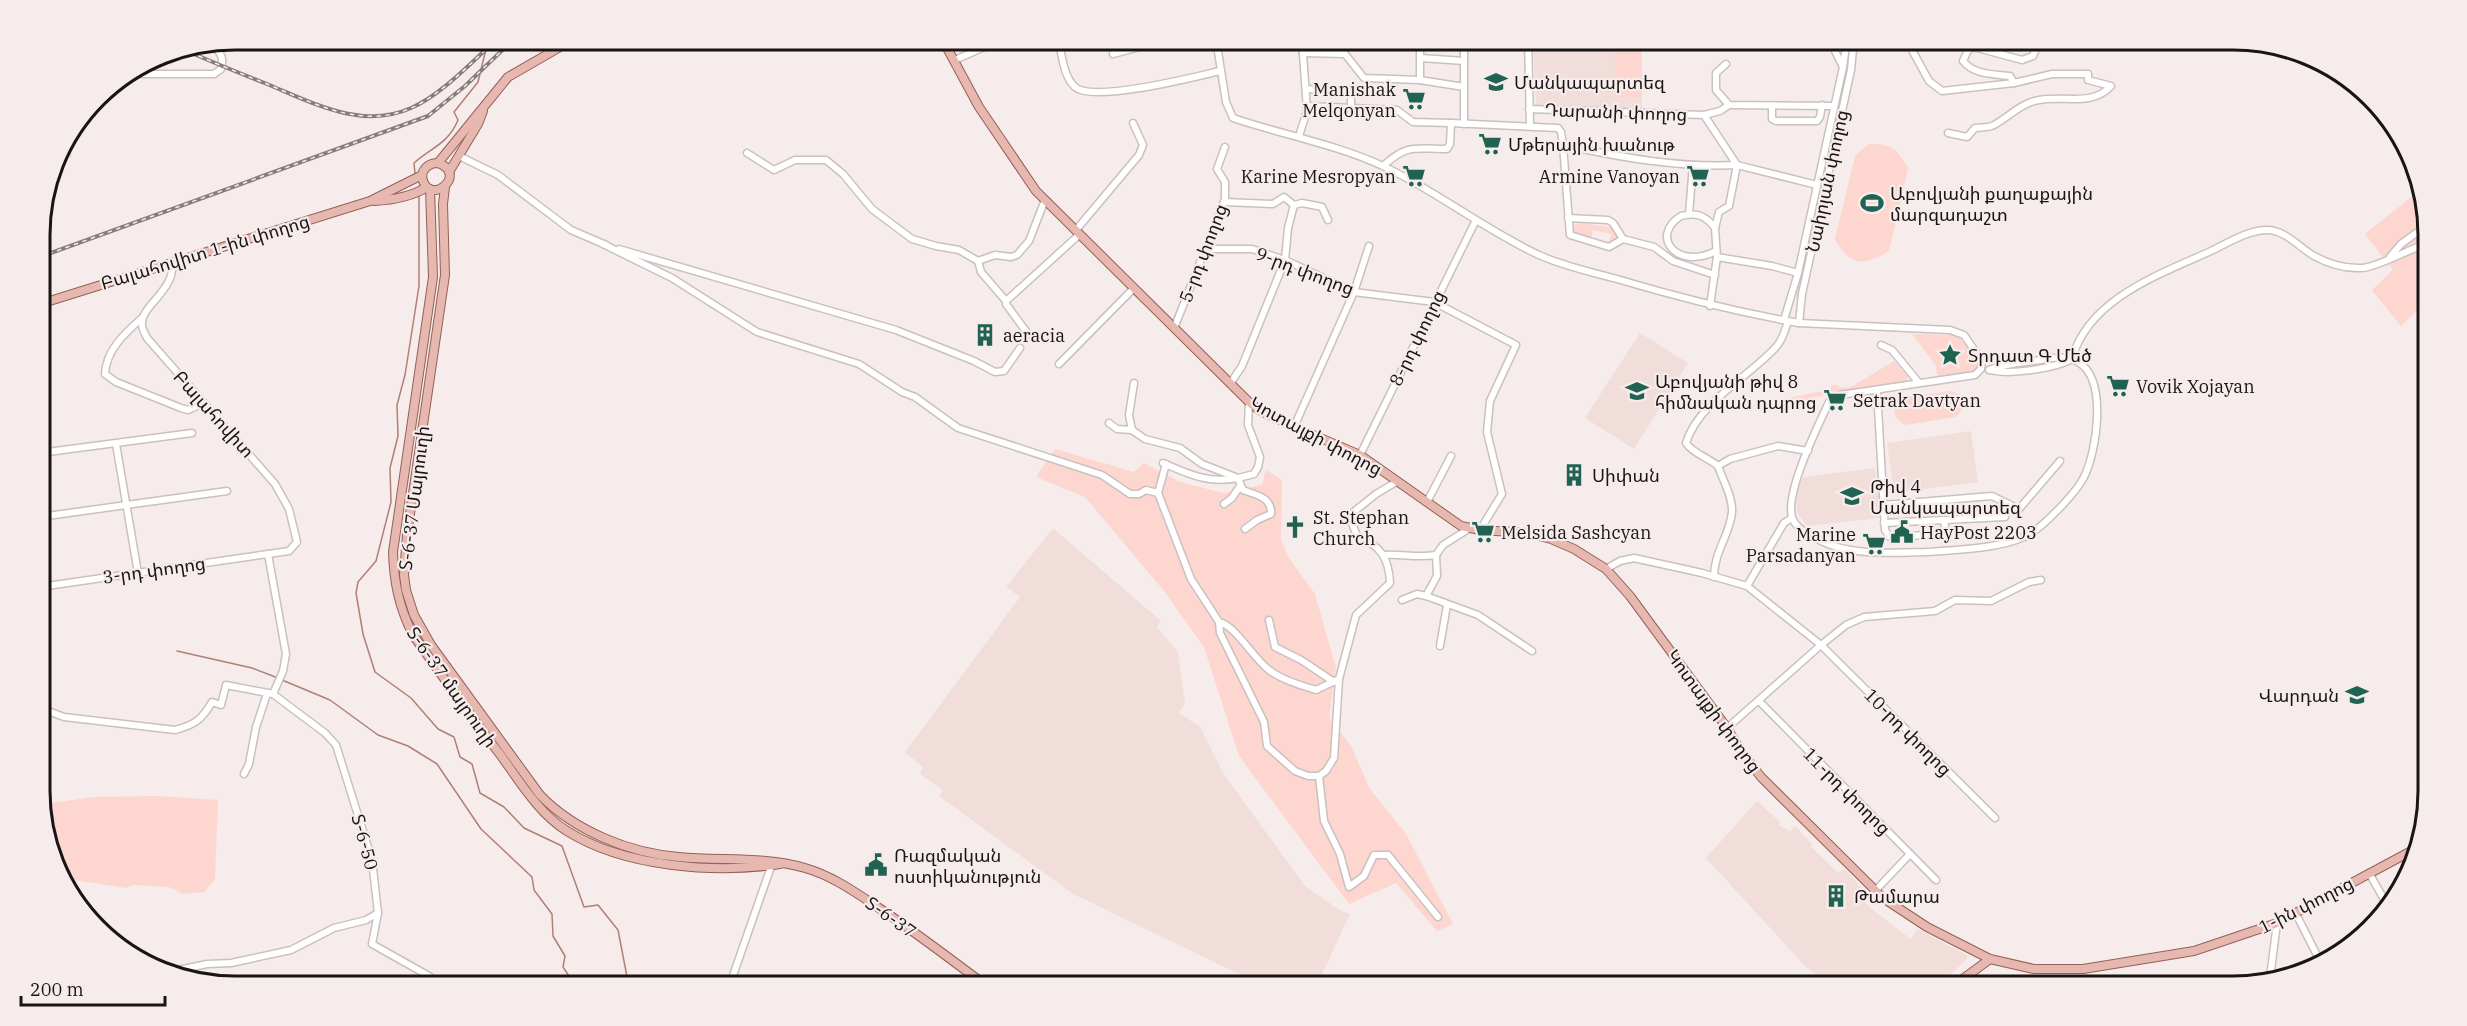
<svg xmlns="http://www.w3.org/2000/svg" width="2467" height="1026" font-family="'IBM Plex Serif','Noto Sans Armenian',serif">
  <rect width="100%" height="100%" fill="#f6eceb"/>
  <g fill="#f1dedb">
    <path d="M1533,39H1642V109L1536,107Z"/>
    <path d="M67,138L72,157L56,162L59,148Z"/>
    <path d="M1640,333L1688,363L1634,449L1585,418Z"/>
    <path d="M1971,431L1978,482L1894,493L1887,443Z"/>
    <path d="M1875,468L1881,518L1807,526L1797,513L1796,491L1803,477Z"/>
    <path d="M1053,528L1161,621L1157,627L1178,652L1185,703L1179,713L1200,727L1223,773L1305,886L1341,911L1350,914L1316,987H1266L1073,894L939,796L943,790L920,774L923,767L905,752L1020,597L1006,587Z"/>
    <path d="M1757,801L1780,822L1778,825L1790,831L1795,826L1813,845L1811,847L1838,873L1844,868L1867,894L1862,899L1874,911L1911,939L1917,929L1967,955V959L1938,987H1832L1804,965L1706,858Z"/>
  </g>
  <g fill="#fcd6cf">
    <path d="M1850,39H1852L1847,71L1798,298H1796L1845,72Z"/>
    <path d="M1615,46L1641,47V97H1614Z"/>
    <path d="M1869,144C1892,144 1897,149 1908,168L1889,251C1864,266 1850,267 1835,239L1855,156Z"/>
    <path d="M2419,191L2426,210L2427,301L2401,326L2372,290L2393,270L2365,234Z"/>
    <path d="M1580,223L1610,227L1616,236L1615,242H1609L1611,234L1593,230L1591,239L1575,235L1572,232L1574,225Z"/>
    <path d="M1912,334L1953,335L1960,338L1978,361V369L1974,373L1938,377L1935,364Z"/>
    <path d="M1894,361L1908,377L1906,382L1814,397L1802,404L1779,406L1778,400L1828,390L1834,384L1842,388L1851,387Z"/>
    <path d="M1951,391C1960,393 1964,397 1965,406L1956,417L1905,425L1895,417L1894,405L1900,398Z"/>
    <path d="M1055,449L1134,472L1144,463L1180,482L1223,493L1262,485L1266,470L1282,480L1281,540L1289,558L1315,594L1336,668L1329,718L1351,746L1370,789L1406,834L1453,924L1437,931L1396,883L1349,904L1239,756L1204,647L1164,591L1085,497L1036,477Z"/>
    <path d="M156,796L218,800L215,879L204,892L183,894L169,887L133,885L127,888L67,879L41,817V803H51L94,797Z"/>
  </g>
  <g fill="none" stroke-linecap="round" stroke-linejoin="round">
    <g stroke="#b17f77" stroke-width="1.5">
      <path d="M415,174L414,163C432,147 448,144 458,120L454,112L478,82L486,49L491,39"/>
      <path d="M419,196V286L405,375L397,405L398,436L390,468L391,502L376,561L358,582L356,593L363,634L375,672L411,698L438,729L454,737L460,757L472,764L480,793L504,807L524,828L562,846L584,907L598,905L618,930L629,987"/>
      <path d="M177,651L252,668L278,678"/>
      <path d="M282,680L330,700L378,735L408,746L437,764L481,829L532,877L534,890L552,914L553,936L565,956L563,967L576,987"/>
    </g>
    <g stroke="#cac0bf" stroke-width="9">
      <g id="minor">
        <path d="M1058,39C1062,54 1063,76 1075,87C1093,103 1194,77 1220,71"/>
        <path d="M1216,39L1226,102L1233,118C1283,135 1336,144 1385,167C1438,192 1485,230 1539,255C1563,266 1591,272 1617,279C1677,297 1737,312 1799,323L1950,330L1964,335L1982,361L1981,369L1975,375L1840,395L1829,402C1818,426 1785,492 1792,517C1795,528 1809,535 1819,540C1850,556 1891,553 1926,552C1954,550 1998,549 2024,537C2041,530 2076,493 2084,477C2097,451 2108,379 2078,362C2064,354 2048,359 2034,361C2018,363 2004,364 1989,370"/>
        <path d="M1245,39L1302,41"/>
        <path d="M1528,39L1530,125"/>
        <path d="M1835,39V51L1843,67"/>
        <path d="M1906,39L1929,81L1942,91L2014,83L2052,74H2088V80L2111,86C2092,107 2064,95 2039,100C2021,103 2010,116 1994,125C1989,128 1981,127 1975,128L1967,137L1948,133"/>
        <path d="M1303,53L1345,54L1364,78L1420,80L1464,87"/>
        <path d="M1113,54L1170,39"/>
        <path d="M1421,58L1464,61"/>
        <path d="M955,60L982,48L1008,39"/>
        <path d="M1726,64L1716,73V90L1729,105L1834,106"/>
        <path d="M128,74H214L221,69C225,56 219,50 209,44"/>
        <path d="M1420,80V42L1464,43"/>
        <path d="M2014,83L2010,76C1993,74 1974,75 1963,61L1968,50L1974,47L2022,60L2033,56L2040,39"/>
        <path d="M1306,89L1347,92L1351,95V108"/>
        <path d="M1307,106L1397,110L1413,122L1451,123"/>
        <path d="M1772,106V119L1776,121H1817L1820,117L1822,105"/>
        <path d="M1529,109L1704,115L1737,165L1817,185"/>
        <path d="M1704,115L1720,111L1729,105"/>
        <path d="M1464,124V39"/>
        <path d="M1299,136L1307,111L1302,39"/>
        <path d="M1563,145C1620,157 1678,168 1737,165L1729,206L1719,212L1715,228L1717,257L1710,306"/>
        <path d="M747,153L774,170L795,160H826L843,174L872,209L912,239L936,246L959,250L978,261L995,255L1011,257L1017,255L1029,241L1045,200"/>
        <path d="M459,156L498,175L571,230L606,245"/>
        <path d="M1383,166C1408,143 1415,149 1447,149L1450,144L1451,123L1558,128L1561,132L1563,145L1570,235L1609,247L1623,239L1654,247L1673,261L1715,275"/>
        <path d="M1224,202L1273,204L1284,197L1294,205L1302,203L1322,207L1328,220"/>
        <path d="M1689,214L1693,165"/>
        <path d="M1568,218L1608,220L1613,223L1623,239"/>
        <path d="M1715,228C1705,215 1696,212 1681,216C1649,236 1677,271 1716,251"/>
        <path d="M1076,230L1139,155L1143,145L1133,123"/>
        <path d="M603,244L672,278L757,332L859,364L902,392L915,397L958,428L1102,475L1130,494H1139L1146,490L1158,493L1166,464"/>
        <path d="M619,249L896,330L974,361L995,372L1004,371L1020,348"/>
        <path d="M1207,249H1252L1285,260L1354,292L1434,302L1516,345L1490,401L1487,432L1502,494L1480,530"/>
        <path d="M1717,257L1772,266L1798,273"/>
        <path d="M2390,257L2401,244L2426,226"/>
        <path d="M978,261L981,272L1006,301L1080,234"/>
        <path d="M1006,301V304L1028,334"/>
        <path d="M142,318C125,333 106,350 105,374L116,382L181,408L188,410L204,403"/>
        <path d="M1784,320L1798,273L1843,67L1847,39"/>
        <path d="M1788,321C1785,330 1783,340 1776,347C1750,376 1698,403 1686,443C1692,453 1709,458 1718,466L1730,459L1778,446L1808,451"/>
        <path d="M1799,323L1802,294L1851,70L1854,39"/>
        <path d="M1175,326L1225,199V182L1217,169L1225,147"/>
        <path d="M1881,345L1892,350L1919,383"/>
        <path d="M1059,364L1134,288"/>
        <path d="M1990,370C2010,375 2053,369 2072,359C2088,299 2160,274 2211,251C2228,243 2248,230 2267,230C2285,230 2299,247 2314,256C2329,264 2345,269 2362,268C2378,267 2409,249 2426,244"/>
        <path d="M1134,383L1129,415L1132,430L1145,439L1180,448L1202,464L1238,478L1254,474L1258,467L1260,457L1248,425L1249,402"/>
        <path d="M1230,384L1242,366L1285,260L1288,228L1294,205"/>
        <path d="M1877,390L1885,530L1890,537L1946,534L1944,520"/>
        <path d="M1109,423L1117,429L1132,430"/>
        <path d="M1294,427L1354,292L1369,246"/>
        <path d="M116,444L138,573"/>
        <path d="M40,453L192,433"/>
        <path d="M1360,455L1476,220"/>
        <path d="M1163,463C1189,474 1208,484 1238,478L1243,490C1256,495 1272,497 1271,514L1257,520L1245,529"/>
        <path d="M1158,493L1191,579L1219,622L1220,633L1264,722L1267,746L1295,771L1308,776H1319L1326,771L1334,758L1339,679L1356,615L1390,583C1389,558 1380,545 1357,536L1350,518L1351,514L1376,494L1398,481"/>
        <path d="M1427,502L1451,456"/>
        <path d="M1224,504L1232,498L1240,486"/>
        <path d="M1883,505L1992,496L2019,509L2060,461"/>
        <path d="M40,517L227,491"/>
        <path d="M1884,523L2005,517"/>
        <path d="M268,554L286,654L283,671L273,694"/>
        <path d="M1385,555C1403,554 1418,558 1436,555L1443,545L1470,528"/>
        <path d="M1606,569L1620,561L1634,558L1702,573L1747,586L1821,645L1727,728"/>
        <path d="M1714,577C1714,551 1730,535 1732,512C1733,498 1723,480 1718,466"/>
        <path d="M1747,586L1784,523L1792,518"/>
        <path d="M40,587L289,551L297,542L289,509L275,484L147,338C145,334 142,329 142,325C139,307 176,290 172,263"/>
        <path d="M1426,596L1437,576L1436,555"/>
        <path d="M1402,600L1417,594L1426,596L1478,615L1532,651"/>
        <path d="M1269,620L1275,647L1301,660L1334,682"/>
        <path d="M1219,622C1235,625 1253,658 1269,670C1282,680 1300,685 1316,690L1339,679"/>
        <path d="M1440,646L1447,605"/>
        <path d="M273,694L325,733L336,745L372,860L378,913L372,944L429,976L433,980L432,987"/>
        <path d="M1759,701L1936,880"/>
        <path d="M40,708L64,717L175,730C194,725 202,720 212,702L221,705L226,685L273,694"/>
        <path d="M244,774L249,764L256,727L267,694"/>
        <path d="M1319,776L1324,821L1340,854L1349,887L1364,876L1374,855H1388L1438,917"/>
        <path d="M1995,818L1821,645L1846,625L1864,617L1935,611L1955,600L1991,601L2029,582L2041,580"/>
        <path d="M2369,873L2389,908"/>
        <path d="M1875,891L1910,854"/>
        <path d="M2295,912L2320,961"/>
        <path d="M164,973L207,964L231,963L291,950L334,928L366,920L378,913"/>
        <path d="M2270,978L2277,923"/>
        <path d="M729,987L773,861"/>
      </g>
    </g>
    <g stroke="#946057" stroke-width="10">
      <g id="major">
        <path d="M939,39L946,46L979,107L1036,191L1249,402L1259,410L1290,425L1360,455L1461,526L1480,530L1528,533L1551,539L1574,549L1606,569L1630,596L1727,728L1743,754L1761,777L1883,898L1927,927L1990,959L2034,969H2083L2194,951L2277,923L2417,848"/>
        <path d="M449,172L478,124L483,111"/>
        <path d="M422,175C425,210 471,175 438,163"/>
        <path d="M445,187L443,204L445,275L407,534L404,575L406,590L414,615L431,645L540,795C575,831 629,853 679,857C722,861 763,856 805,868C830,875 852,890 873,904C913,930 950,959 988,987"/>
        <path d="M430,189L433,277L393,552C394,583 399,607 413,635C441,674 469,714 499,753C519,780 538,813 567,831C624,867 715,874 780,864"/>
        <path d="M374,201C393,200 411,197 427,187"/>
        <path d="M40,304L370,201L422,175C424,167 430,163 438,163L508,77L574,39"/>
        <path d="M1952,987L1990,959"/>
      </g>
    </g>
    <use href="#minor" stroke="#fff" stroke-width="6"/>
    <use href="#major" stroke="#e7b8b0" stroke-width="8"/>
    <g stroke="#857e7d" stroke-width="4">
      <g id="rail">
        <path d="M182,49C210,61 239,73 267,84C313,103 362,130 411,108C440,96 473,61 497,39"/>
        <path d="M40,257L428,116L465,86L514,39"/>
      </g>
    </g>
    <use href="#rail" stroke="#f6eceb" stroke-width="1.5" stroke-dasharray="4.5" stroke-linecap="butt"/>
  </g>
  <defs>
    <g id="school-bare" transform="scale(1.8)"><path d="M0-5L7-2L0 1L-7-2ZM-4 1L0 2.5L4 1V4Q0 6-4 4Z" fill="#216353" stroke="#f6eceb" stroke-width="2.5" paint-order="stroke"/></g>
    <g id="supermarket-bare" transform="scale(1.8)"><path d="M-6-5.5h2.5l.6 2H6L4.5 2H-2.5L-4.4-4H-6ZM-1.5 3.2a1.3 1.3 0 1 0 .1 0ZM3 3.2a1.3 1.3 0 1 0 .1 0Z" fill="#216353" stroke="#f6eceb" stroke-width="2.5" paint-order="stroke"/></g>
    <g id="stadium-bare" transform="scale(1.8)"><path d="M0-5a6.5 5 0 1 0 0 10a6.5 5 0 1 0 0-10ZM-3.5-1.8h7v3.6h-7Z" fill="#216353" stroke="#f6eceb" stroke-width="2.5" paint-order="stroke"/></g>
    <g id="building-bare" transform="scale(1.8)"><path d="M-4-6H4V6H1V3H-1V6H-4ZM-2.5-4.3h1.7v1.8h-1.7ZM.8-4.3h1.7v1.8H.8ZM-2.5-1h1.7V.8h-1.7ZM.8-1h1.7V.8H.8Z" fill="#216353" stroke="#f6eceb" stroke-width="2.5" paint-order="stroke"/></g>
    <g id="sight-bare" transform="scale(1.8)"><path d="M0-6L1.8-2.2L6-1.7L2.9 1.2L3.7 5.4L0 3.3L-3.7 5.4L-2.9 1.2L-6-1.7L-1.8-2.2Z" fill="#216353" stroke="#f6eceb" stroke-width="2.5" paint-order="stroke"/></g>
    <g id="church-bare" transform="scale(1.8)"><path d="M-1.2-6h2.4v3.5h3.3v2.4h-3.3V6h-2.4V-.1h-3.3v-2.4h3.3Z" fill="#216353" stroke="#f6eceb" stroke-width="2.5" paint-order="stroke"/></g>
    <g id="civic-bare" transform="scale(1.8)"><path d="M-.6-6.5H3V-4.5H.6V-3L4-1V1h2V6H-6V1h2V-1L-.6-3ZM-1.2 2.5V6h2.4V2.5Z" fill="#216353" stroke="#f6eceb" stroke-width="2.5" paint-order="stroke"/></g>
    <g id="university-bare" transform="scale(1.8)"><path d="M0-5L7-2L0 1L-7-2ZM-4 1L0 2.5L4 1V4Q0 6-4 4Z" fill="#216353" stroke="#f6eceb" stroke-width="2.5" paint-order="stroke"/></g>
  </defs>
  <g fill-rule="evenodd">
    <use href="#school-bare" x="1496" y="82"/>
    <use href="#supermarket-bare" x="1414" y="99"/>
    <use href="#supermarket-bare" x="1490" y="144"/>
    <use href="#supermarket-bare" x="1414" y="176"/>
    <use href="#supermarket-bare" x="1698" y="176"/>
    <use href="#stadium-bare" x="1872" y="203"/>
    <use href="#building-bare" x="985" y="335"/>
    <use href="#sight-bare" x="1950" y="355"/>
    <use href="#supermarket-bare" x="2118" y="386"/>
    <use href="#school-bare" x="1637" y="391"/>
    <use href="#supermarket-bare" x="1835" y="400"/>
    <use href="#building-bare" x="1574" y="475"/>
    <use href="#school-bare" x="1852" y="496"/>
    <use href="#church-bare" x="1295" y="527"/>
    <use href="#supermarket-bare" x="1483" y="532"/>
    <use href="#civic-bare" x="1902" y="532"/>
    <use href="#supermarket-bare" x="1874" y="544"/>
    <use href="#university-bare" x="2357" y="695"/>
    <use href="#civic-bare" x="876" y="865"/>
    <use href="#building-bare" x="1836" y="896"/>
  </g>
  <g text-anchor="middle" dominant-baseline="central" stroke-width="4.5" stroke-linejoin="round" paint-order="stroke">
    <g font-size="18" fill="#191515" stroke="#f6eceb" text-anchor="start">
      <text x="1514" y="82">Մանկապարտեզ</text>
      <text x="1396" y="89" text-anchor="end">Manishak<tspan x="1396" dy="21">Melqonyan</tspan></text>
      <text x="1508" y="144">Մթերային խանութ</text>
      <text x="1396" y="176" text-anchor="end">Karine Mesropyan</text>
      <text x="1680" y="176" text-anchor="end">Armine Vanoyan</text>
      <text x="1890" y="193">Աբովյանի քաղաքային<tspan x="1890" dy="21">մարզադաշտ</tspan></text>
      <text x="1003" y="335">aeracia</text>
      <text x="1968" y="355">Տրդատ Գ Մեծ</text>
      <text x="1655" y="381">Աբովյանի թիվ 8<tspan x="1655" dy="21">հիմնական դպրոց</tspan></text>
      <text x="2136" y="386">Vovik Xojayan</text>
      <text x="1853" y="400">Setrak Davtyan</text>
      <text x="1592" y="475">Սիփան</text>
      <text x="1870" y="486">Թիվ 4<tspan x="1870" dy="21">Մանկապարտեզ</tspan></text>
      <text x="1313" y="517">St. Stephan<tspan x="1313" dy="21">Church</tspan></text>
      <text x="1501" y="532">Melsida Sashcyan</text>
      <text x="1920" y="532">HayPost 2203</text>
      <text x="1856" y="534" text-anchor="end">Marine<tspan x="1856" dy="21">Parsadanyan</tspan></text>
      <text x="2339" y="695" text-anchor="end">Վարդան</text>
      <text x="894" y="855">Ռազմական<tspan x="894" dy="21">ոստիկանություն</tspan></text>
      <text x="1854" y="896">Թամարա</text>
    </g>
    <g font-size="18" fill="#191515" stroke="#f6eceb">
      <text transform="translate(1616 112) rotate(2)">Դարանի փողոց</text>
      <text transform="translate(1827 181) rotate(-78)">Նաիրյան փողոց</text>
      <text transform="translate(205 252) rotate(-17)">Բալահովիտ 1-ին փողոց</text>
      <text transform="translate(1203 253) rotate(-69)">5-րդ փողոց</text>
      <text transform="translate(1305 271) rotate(21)">9-րդ փողոց</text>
      <text transform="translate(1417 338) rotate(-64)">8-րդ փողոց</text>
      <text transform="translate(214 414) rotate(48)">Բալահովիտ</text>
      <text transform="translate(1316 436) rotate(28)">Կոտայքի փողոց</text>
      <text transform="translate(414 498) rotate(-83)">Տ-6-37 Մայրուղի</text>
      <text transform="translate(154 570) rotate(-8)">3-րդ փողոց</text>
      <text transform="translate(452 687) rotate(55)">Տ-6-37 մայրուղի</text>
      <text transform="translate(1714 711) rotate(54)">Կոտայքի փողոց</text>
      <text transform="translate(1908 732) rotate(45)">10-րդ փողոց</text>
      <text transform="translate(1847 791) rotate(45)">11-րդ փողոց</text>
      <text transform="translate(365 842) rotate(75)">Տ-6-50</text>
      <text transform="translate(2306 905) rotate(-27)">1-ին փողոց</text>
      <text transform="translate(891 917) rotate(35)">Տ-6-37</text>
    </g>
  </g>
  <path d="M0 0H2467V1026H0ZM235 50H2233A185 185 0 0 1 2418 235V791A185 185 0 0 1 2233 976H235A185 185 0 0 1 50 791V235A185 185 0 0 1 235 50Z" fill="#f6eceb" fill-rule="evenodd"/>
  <path fill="none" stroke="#191515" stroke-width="3" d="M235 50H2233A185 185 0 0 1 2418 235V791A185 185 0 0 1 2233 976H235A185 185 0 0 1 50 791V235A185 185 0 0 1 235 50Z"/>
  <path d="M21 996v9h144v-9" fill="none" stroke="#191515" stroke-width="3"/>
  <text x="30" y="996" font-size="18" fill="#191515" stroke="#f6eceb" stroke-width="4.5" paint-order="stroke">200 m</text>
</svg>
